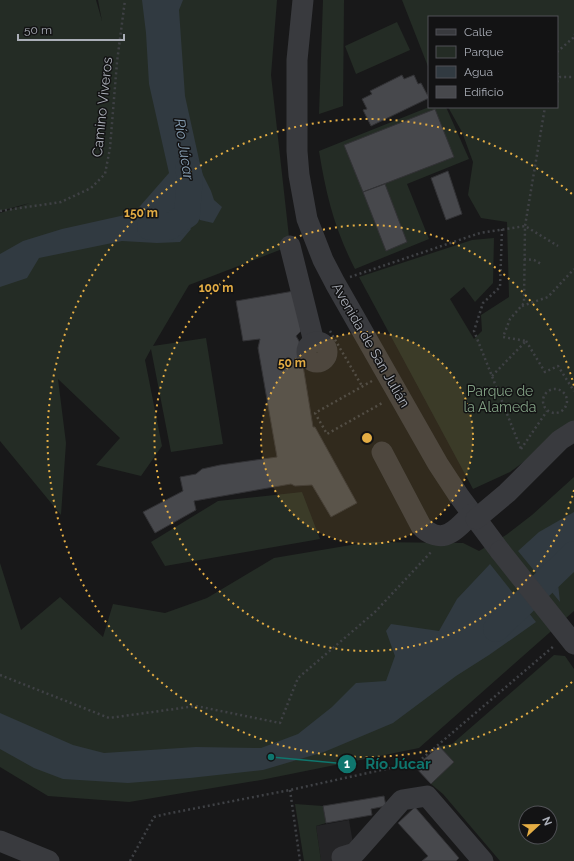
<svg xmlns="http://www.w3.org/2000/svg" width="574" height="861" font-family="Raleway,sans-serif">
  <rect width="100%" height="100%" fill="#181819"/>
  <path fill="#242426" d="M349,820L356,861H321L316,826Z"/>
  <g fill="#242c25" fill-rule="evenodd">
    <path d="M0,0H96L102,21L98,0H277L271,75L290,246L189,285L153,346L206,338L223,444L171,452L151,349L145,360L162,446L141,476L96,465L120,438L58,379L66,443L61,515L0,441V213L30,203L0,211Z"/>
    <path d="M323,0H344L343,106L319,114Z"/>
    <path d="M402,0H574V425L510,472L473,489L359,277L472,240L494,238L493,283L475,302L464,287L450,299L474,339L482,331L481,315L509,297L507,222L481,218L468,195L473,162L462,132L448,107H557V17H429V69Z"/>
    <path d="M397,22L410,50L356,74L345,46Z"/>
    <path d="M429,107H446L469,159L407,184L429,239L355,269C335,230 326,195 319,151Z"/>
    <path d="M574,477V611L419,748L261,780L129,802L48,796L0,767V563L21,630L60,597L103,637L113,604L165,613L207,598L274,558L369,542L463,543L479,551L506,535L532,515Z"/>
    <path d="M302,492L320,539L165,566L151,542L218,501Z"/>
    <path d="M554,655L565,656L574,669V861H500L443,794L431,784L454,762L439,746L452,744ZM526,813H550V837H526Z"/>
    <path d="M295,804L323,806L326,823L316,826L321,861H304Z"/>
  </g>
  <g fill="#313a41">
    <path d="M142,0H183L179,10L185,96L202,173L211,191L214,200L222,207L213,223L200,220L188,205L179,212L191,229L180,242L157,243L122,241L39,258L27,278L0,287V254L23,241L62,229L134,213L169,173L149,84L146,33Z"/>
    <path d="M574,512V564L558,584L560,602L518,551L539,532Z"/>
    <path d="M490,564L536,622L489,655L456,676L393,723L324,752L263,770L190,778L128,783L63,779L34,768L0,749V713L73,745L104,753L196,747L261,748L298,734L332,707L356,683L386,681L395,656L386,631L391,624L439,631L457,599Z"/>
  </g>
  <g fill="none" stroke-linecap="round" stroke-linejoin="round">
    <g stroke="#313a41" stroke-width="26">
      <path d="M150,227H169L187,215L190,177L188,169"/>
      <path d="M496,629L574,554"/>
    </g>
  </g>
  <g fill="#47484c" stroke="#323235">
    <path d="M402,75L404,79L414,75L418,84L421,83L429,98L371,126L363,110L367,109L362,99L372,94L370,91Z"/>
    <path d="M435,109L454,157L363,192L344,145Z"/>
    <path d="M448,171L462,214L446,220L431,178Z"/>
    <path d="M385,184L407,242L386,251L363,192Z"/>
    <path d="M294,291L301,331L296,336L299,341L313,427H315L357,503L331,517L312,485L295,486L291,484L194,501L196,510L155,533L143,512L183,491L180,477L196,474L202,469L220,465L277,457L258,348L260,339L243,341L236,301Z"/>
    <path d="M439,746L454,762L431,784L415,767Z"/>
    <path d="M384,796L386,806L371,809L372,815L326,823L323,806Z"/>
    <path d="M415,807L459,858L456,861H422L428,856L398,823Z"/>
  </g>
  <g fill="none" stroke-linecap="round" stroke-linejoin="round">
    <g stroke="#3f4145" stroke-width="2.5" stroke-dasharray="2 3" stroke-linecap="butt">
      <path d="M557,52L573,38L574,34"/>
      <path d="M557,73L560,77"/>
      <path d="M557,82L560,77H574"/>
      <path d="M0,211L61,202L91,188L105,174L110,148L117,62L125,0"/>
      <path d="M502,229L500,287L483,303L474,331L521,449"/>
      <path d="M524,259L534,260L541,264"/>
      <path d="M350,277L480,233L525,226L558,246"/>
      <path d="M522,306L548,297L574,269"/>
      <path d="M330,331L362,386"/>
      <path d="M526,341L545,372L558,366L574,391"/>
      <path d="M492,376L526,341L503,337L510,319L524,303L525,226L545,107"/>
      <path d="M372,381L315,413L327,434L384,402"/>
      <circle cx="555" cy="401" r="12"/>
      <path d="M521,449L547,411"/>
      <path d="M0,675L109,718L196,706L280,723L298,678L375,612L432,551"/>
      <path d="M290,790L300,861"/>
      <path d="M130,861L154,817L166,814L290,790L418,762L554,646"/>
    </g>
    <g stroke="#393a3e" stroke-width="21">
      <path d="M303,0L297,60V151L299,175L307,219L323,260L335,283L438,464L459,496L500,551"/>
      <path d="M290,246L314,342"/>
      <circle cx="317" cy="352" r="10"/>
      <path d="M382,452L421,526C428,534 440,539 450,533C458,529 465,520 472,514"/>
      <path d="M476,519L507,493L560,440L574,431"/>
      <path d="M0,841L49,861"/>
      <path d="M342,857L355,853L402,800L427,796L483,861"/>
    </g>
    <path stroke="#393a3e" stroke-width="21" d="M500,551L574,644"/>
  </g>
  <circle cx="367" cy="438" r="106" fill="#e4ad44" fill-opacity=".12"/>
  <g fill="none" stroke="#e4ad44" stroke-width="2" stroke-dasharray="2 4">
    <circle cx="367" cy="438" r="106"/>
    <path d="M574 490A213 213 0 1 1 574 386"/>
    <path d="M572 682A319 319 0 1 1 572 194"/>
  </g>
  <g text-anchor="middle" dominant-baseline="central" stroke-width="3" stroke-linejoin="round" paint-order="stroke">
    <g font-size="14" fill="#abafb8" stroke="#131314">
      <text transform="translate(102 107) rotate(-84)">Camino Viveros</text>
      <text transform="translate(371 345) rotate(60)">Avenida de San Julián</text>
    </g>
    <g font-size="14" fill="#83a285" stroke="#131314">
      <text x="500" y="391">Parque de<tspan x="500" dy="16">la Alameda</tspan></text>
    </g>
    <g font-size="15" font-style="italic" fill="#859cb0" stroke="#131314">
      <text transform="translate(184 149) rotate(81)">Río Júcar</text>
    </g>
  </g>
  <circle cx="367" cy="438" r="6" fill="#e4ad44" stroke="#131314" stroke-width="2"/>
  <g font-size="12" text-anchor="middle" font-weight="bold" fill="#e4ad44" stroke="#131314" stroke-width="3" stroke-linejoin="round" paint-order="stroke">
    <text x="141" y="217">150 m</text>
    <text x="216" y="292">100 m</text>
    <text x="292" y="367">50 m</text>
  </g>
  <path fill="none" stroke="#0f766e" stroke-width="1.5" d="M271 757L347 764"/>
  <g fill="#0f766e" stroke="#131314" stroke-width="1.5">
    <circle cx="271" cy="757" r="4"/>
    <circle cx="347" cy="764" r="10"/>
  </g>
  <g font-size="12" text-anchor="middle" font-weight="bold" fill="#fff">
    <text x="347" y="768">1</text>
  </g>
  <g font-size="15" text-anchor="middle" font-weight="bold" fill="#0f766e" stroke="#131314" stroke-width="3" stroke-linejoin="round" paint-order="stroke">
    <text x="398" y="769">Río Júcar</text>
  </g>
  <rect x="428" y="16" width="130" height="92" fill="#131314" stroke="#505156"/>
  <rect x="436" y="29" width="20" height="6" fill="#393a3e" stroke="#505156"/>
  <text x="464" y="36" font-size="12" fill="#abafb8">Calle</text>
  <rect x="436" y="46" width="20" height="12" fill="#242c25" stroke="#505156"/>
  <text x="464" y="56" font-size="12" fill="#abafb8">Parque</text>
  <rect x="436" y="66" width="20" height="12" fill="#313a41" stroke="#505156"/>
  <text x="464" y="76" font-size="12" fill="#abafb8">Agua</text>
  <rect x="436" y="86" width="20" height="12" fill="#47484c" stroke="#505156"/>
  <text x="464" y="96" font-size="12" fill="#abafb8">Edificio</text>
  <g transform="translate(538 825) rotate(68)"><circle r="19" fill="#131314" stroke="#505156"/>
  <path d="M0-3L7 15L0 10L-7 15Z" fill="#e4ad44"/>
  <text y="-6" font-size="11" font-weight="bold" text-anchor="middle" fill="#abafb8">N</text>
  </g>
  <path d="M18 34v6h106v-6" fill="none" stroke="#abafb8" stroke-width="2"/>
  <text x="24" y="34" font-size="12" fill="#abafb8" stroke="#131314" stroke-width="3" paint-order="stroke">50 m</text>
</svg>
